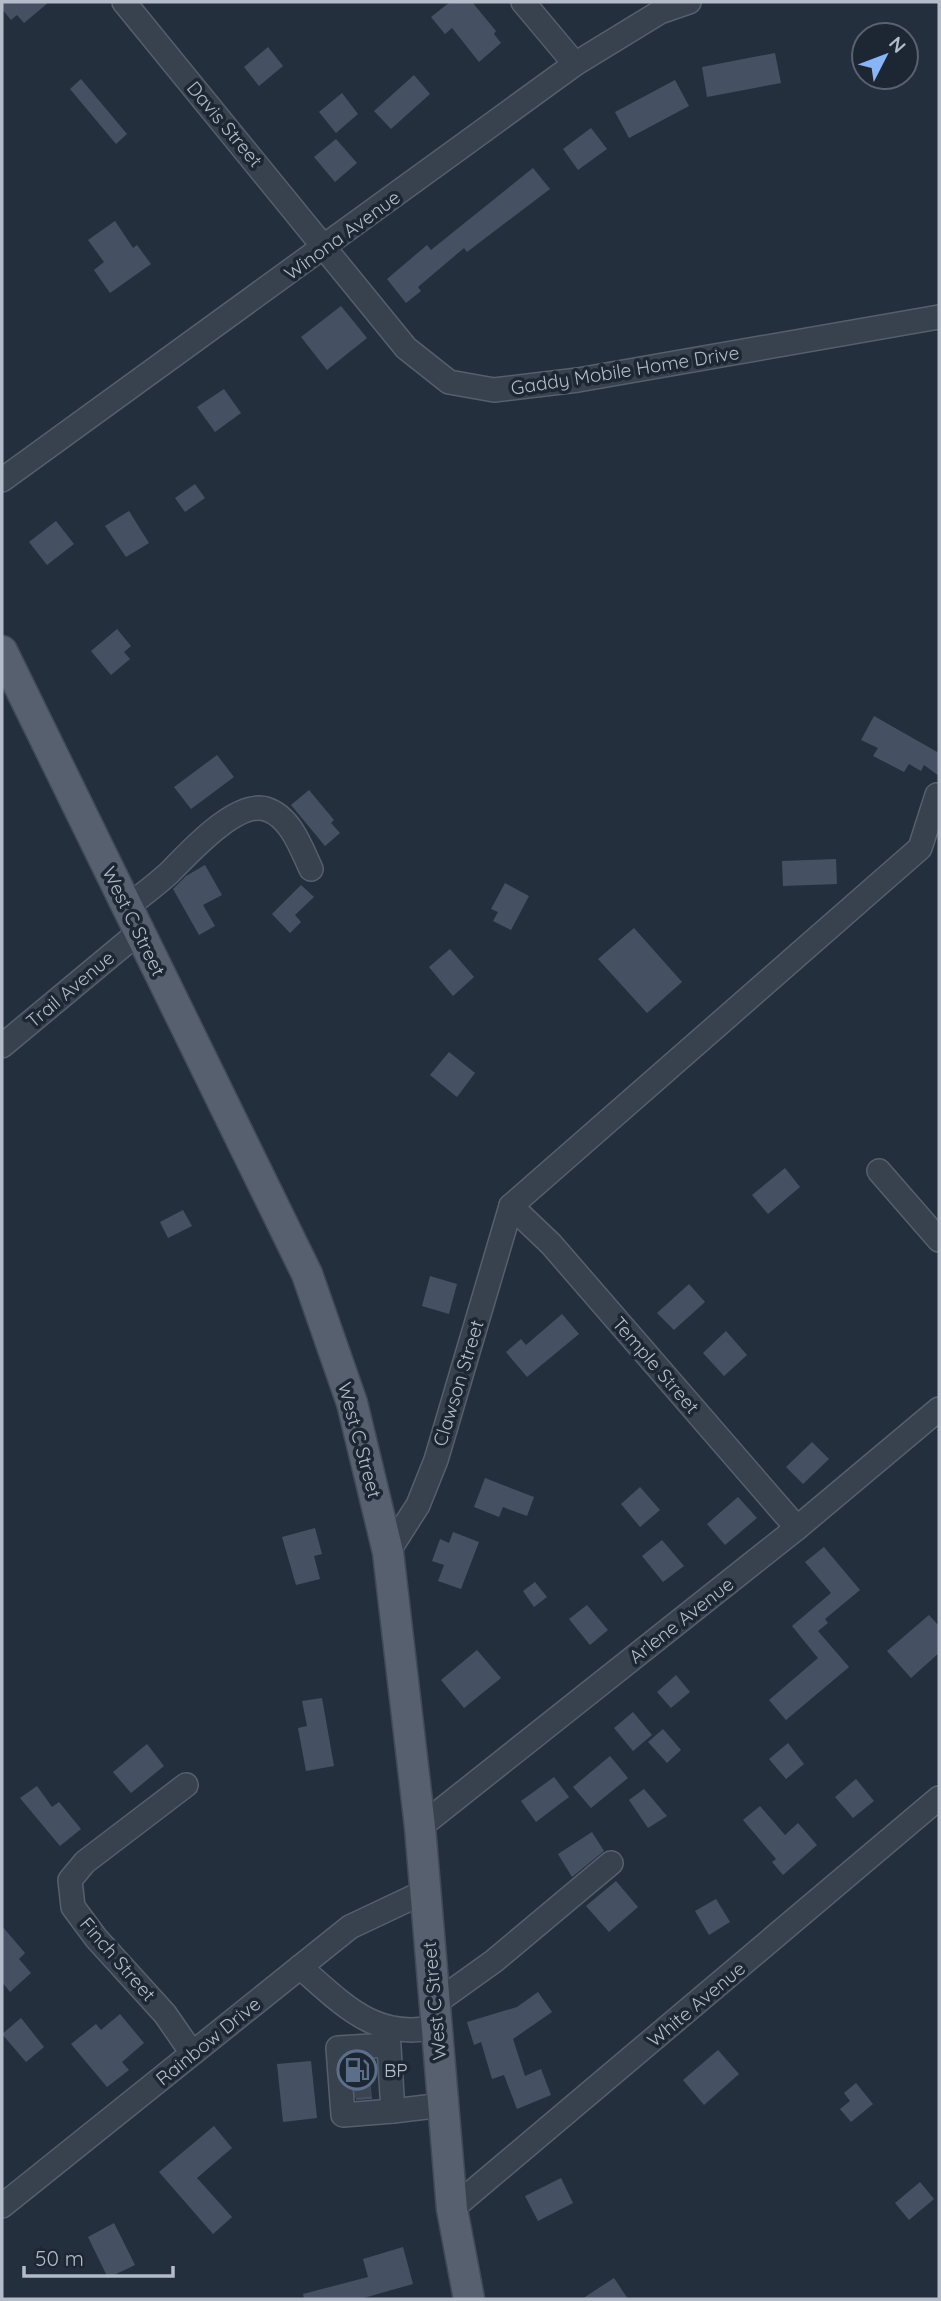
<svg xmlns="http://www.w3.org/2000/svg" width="941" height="2301" font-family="Quicksand,sans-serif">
  <rect width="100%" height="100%" fill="#242f3e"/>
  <g fill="#455162">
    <path d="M2,2H49L24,23L17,15L11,20L2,9Z"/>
    <path d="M450,2H472L496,31L494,34L501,43L479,62L452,28L445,34L431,17Z"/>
    <path d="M268,47L283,66L259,86L244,67Z"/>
    <path d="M775,53L781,83L707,97L702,67Z"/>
    <path d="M414,75L430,94L391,129L374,111Z"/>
    <path d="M81,79L127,134L116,144L70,89Z"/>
    <path d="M675,80L689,106L629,138L615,112Z"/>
    <path d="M342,93L358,114L336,133L319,112Z"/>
    <path d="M591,128L607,149L578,170L563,149Z"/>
    <path d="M336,139L357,163L335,182L314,157Z"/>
    <path d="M533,168L550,189L467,252L464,248L418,287L421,291L406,303L387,279L427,245L431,250Z"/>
    <path d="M115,221L133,248L137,245L151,264L110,293L94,270L104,262L88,240Z"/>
    <path d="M341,306L367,338L327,370L301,337Z"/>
    <path d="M224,389L241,413L215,432L197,407Z"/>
    <path d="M195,484L205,498L185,512L175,498Z"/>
    <path d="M129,511L149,543L126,557L105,526Z"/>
    <path d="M56,521L74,544L47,565L29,542Z"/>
    <path d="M117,629L131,646L124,652L130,659L111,675L91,651Z"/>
    <path d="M874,716L939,753V776L924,765L921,771L909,764L904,772L873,756L878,748L861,740Z"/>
    <path d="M217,755L234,777L191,809L174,787Z"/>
    <path d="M309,790L334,820L331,823L340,833L325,846L291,805Z"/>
    <path d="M836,859L837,884L783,886L782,861Z"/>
    <path d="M205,865L222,895L203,905L215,926L199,935L173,889L186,876Z"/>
    <path d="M505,883L529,896L511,930L493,921L498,912L491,909Z"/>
    <path d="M301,885L314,897L295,915L301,922L290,933L272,914Z"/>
    <path d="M634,928L682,982L647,1013L598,959Z"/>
    <path d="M450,949L474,977L453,996L429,967Z"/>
    <path d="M449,1052L475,1073L457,1097L430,1075Z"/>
    <path d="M785,1168L800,1187L768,1214L752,1195Z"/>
    <path d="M183,1210L192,1226L168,1238L160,1222Z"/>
    <path d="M430,1276L457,1284L449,1314L422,1306Z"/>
    <path d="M689,1284L705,1302L674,1330L657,1313Z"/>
    <path d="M562,1314L579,1334L527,1377L506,1352L521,1339L526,1345Z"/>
    <path d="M726,1331L747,1355L724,1376L703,1353Z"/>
    <path d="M812,1442L829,1459L803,1484L786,1467Z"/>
    <path d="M485,1478L534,1497L527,1516L503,1507L499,1517L474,1507Z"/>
    <path d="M640,1487L660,1510L640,1527L621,1504Z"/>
    <path d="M738,1497L757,1518L725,1545L707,1524Z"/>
    <path d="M315,1528L322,1554L314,1556L320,1579L296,1585L282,1537Z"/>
    <path d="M453,1532L479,1542L461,1589L438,1581L444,1565L432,1561L440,1539L449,1543Z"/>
    <path d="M662,1540L684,1566L663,1582L642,1556Z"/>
    <path d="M824,1547L860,1590L825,1619L828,1623L818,1631L849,1667L786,1720L769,1700L818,1658L792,1626L831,1593L805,1562Z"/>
    <path d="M535,1582L547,1597L534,1607L523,1591Z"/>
    <path d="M587,1605L608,1630L590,1645L569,1619Z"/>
    <path d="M929,1615L939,1626V1653L911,1678L887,1651Z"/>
    <path d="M477,1650L501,1678L464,1708L441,1680Z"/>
    <path d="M676,1675L690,1692L671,1708L657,1692Z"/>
    <path d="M322,1698L334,1766L306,1771L298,1728L307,1726L302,1701Z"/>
    <path d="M633,1712L652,1735L633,1751L614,1728Z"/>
    <path d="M663,1729L681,1750L667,1763L648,1742Z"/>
    <path d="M788,1743L804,1764L786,1779L769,1759Z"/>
    <path d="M147,1744L164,1766L131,1793L113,1772Z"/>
    <path d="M610,1756L628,1778L591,1808L573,1787Z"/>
    <path d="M554,1777L569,1797L536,1822L521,1801Z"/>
    <path d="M856,1779L874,1801L853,1818L835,1797Z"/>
    <path d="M37,1786L52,1807L59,1802L81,1829L60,1846L20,1798Z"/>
    <path d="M644,1789L667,1816L648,1828L629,1800Z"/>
    <path d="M760,1806L785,1835L798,1823L817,1845L783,1875L772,1862L776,1859L743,1820Z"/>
    <path d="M592,1832L604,1851L572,1877L558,1854Z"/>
    <path d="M616,1881L638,1907L609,1932L586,1906Z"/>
    <path d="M716,1899L730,1922L709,1935L695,1911Z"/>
    <path d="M2,1926L25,1953L19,1959L31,1973L10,1992L2,1982Z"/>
    <path d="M538,1992L552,2012L513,2039L525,2076L541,2069L551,2095L517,2109L504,2075L492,2079L481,2042L474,2045L467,2022L517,2007Z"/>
    <path d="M120,2014L144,2043L122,2062L129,2070L107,2087L71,2044L96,2024L101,2030Z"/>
    <path d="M21,2018L44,2047L26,2062L2,2034Z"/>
    <path d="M718,2050L739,2074L704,2105L683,2080Z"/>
    <path d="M311,2061L317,2118L283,2122L277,2064Z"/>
    <path d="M368,2061L372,2099L356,2100L353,2063Z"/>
    <path d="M856,2083L873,2104L851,2122L840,2109L850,2101L844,2093Z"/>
    <path d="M214,2126L232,2148L197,2178L232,2217L213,2234L159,2172Z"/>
    <path d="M561,2178L573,2203L538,2221L525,2196Z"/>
    <path d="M920,2182L934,2199L909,2220L895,2203Z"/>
    <path d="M114,2223L135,2265L108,2278L88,2237Z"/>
    <path d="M403,2247L413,2284L360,2299H304L303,2294L368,2277L363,2259Z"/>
    <path d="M614,2278L628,2299H582Z"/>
  </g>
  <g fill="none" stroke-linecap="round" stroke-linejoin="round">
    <path stroke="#3a4453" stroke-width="23" stroke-dasharray="23 11" stroke-linecap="butt" d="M348,2087L370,2085"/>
    <g stroke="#565f6c" stroke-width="26">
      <g id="minor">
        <path d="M124,2L406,348L449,382L494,390L578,380L939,317"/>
        <path d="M523,2L575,64"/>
        <path d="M2,480L575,64L660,12L689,2"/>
        <path d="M127,907C141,896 156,885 169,873C188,854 236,800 266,809C291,817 301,848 311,869"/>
        <path d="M2,1046L139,932"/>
        <path d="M879,1171L939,1240"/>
        <path d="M511,1206L920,848L937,795"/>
        <path d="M511,1206L551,1244L797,1528"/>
        <path d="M388,1552L418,1505L436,1460L511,1206"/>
        <path d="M186,1785L85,1862L70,1880L73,1907L96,1938L165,2014L192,2053"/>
        <path d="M420,1827L797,1528L939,1409"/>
        <path d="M300,1967C343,2004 375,2041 436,2027"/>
        <path d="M434,2004L494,1961L611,1863"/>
        <path d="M388,2032L393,2111L443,2105"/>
        <path d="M388,2045L338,2048L343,2115L393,2111"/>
        <path d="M2,2206L350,1927L424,1892"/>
        <path d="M452,2209L939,1798"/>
      </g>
    </g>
    <g stroke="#414a57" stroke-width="33">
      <path id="major" d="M2,651L307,1274L352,1403L388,1552L420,1827L452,2209L469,2299"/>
    </g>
    <use href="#minor" stroke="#38414e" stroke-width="23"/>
    <use href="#major" stroke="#56606e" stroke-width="30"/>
  </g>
  <defs>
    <g id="fuel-ring" transform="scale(2.0125)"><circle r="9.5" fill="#1d2633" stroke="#5c6f8a" stroke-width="1.5"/><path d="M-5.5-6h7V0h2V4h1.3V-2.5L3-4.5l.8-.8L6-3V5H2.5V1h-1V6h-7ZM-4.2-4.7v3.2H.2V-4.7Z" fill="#5c6f8a"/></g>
  </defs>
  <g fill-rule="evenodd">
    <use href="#fuel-ring" x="357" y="2070"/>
  </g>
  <g text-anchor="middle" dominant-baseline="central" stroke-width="7" stroke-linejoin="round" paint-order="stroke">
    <g font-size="19" fill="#b4bcc9" stroke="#1d2633">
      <text transform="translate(225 124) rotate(50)">Davis Street</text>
      <text transform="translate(342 235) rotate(-36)">Winona Avenue</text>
      <text transform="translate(625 370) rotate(-9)">Gaddy Mobile Home Drive</text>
      <text transform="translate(134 921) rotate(64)">West C Street</text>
      <text transform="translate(70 989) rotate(-40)">Trail Avenue</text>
      <text transform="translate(656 1365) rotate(49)">Temple Street</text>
      <text transform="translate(458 1383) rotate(-73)">Clawson Street</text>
      <text transform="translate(360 1440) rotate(75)">West C Street</text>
      <text transform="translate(681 1620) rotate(-38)">Arlene Avenue</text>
      <text transform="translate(118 1959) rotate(49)">Finch Street</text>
      <text transform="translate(434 2001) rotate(-95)">West C Street</text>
      <text transform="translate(696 2004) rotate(-40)">White Avenue</text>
      <text transform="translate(208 2041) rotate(-39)">Rainbow Drive</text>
    </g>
    <g font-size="19" fill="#b4bcc9" stroke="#1d2633" text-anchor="start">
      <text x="384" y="2070">BP</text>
    </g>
  </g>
  <rect width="941" height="2301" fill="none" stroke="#b4bcc9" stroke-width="7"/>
  <g transform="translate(885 56) rotate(48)"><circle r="33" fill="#1d2633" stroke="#59626f" stroke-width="2"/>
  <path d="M0-5L12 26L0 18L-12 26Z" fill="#8ab4f8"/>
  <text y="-10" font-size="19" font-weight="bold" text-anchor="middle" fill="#b4bcc9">N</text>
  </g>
  <path d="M24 2266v10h149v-10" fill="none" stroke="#b4bcc9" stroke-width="3.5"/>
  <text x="35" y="2266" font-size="21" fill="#b4bcc9" stroke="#1d2633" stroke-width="5" paint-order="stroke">50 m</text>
</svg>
